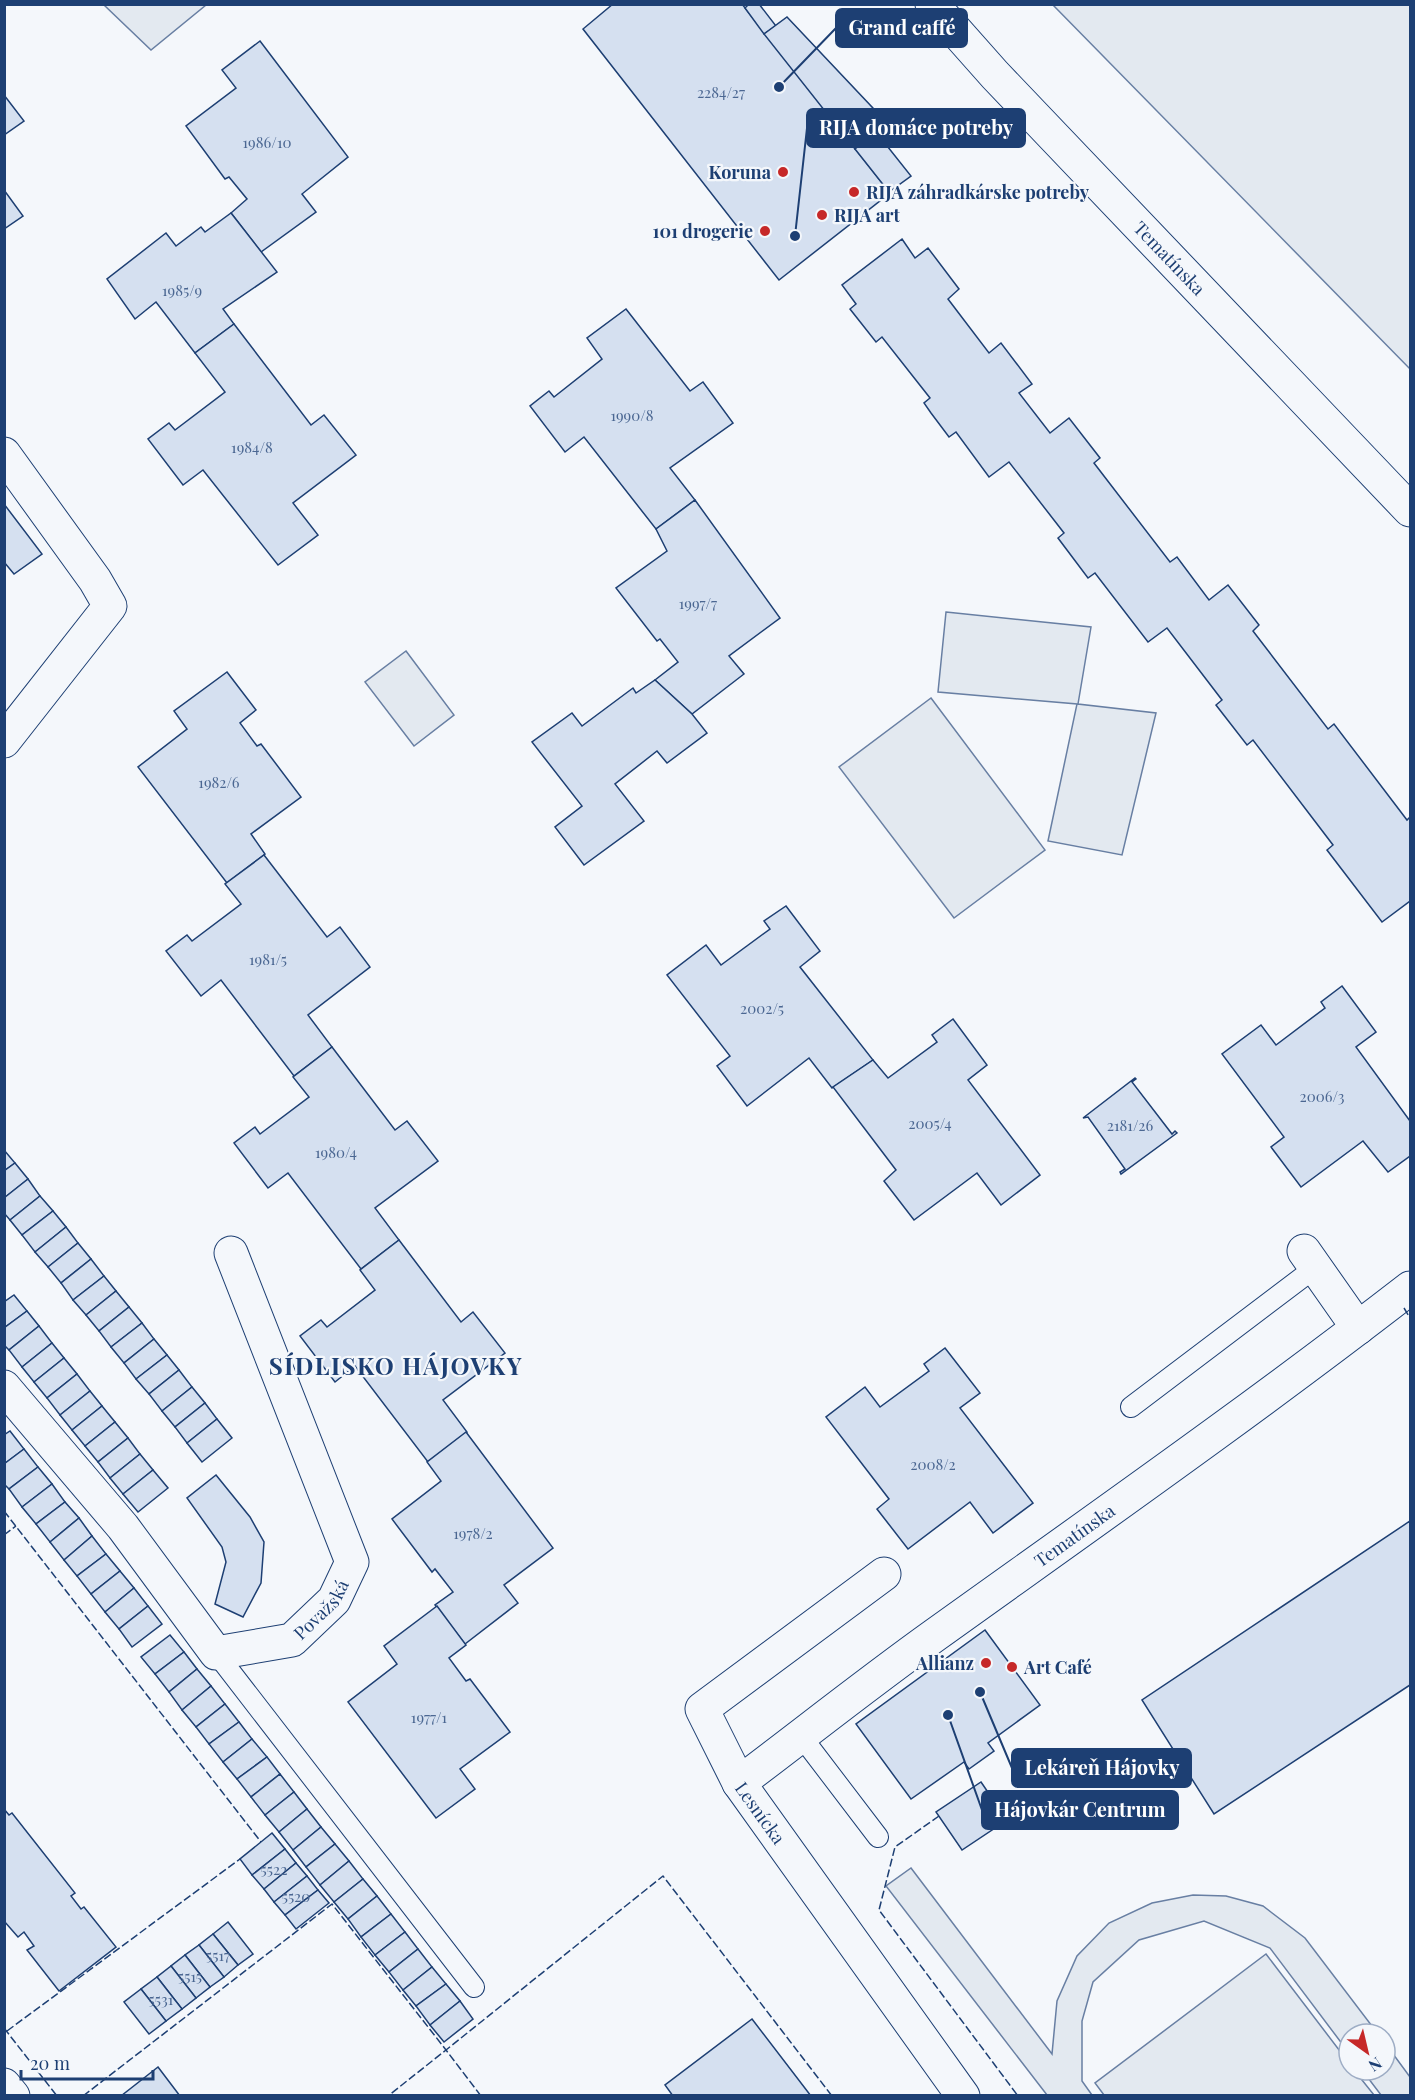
<svg xmlns="http://www.w3.org/2000/svg" width="1415" height="2100" font-family="'Playfair Display',serif">
  <rect width="100%" height="100%" fill="#f4f7fb"/>
  <g fill="#e3e9f0" stroke="#687fa3" stroke-width="1.5">
    <path d="M104,5H206L151,50Z"/>
    <path d="M1053,5H1410V369Z"/>
    <path d="M946,612L1091,627L1078,704L1156,713L1122,855L1048,841L1077,704L938,692Z"/>
    <path d="M406,651L454,715L414,746L365,682Z"/>
    <path d="M931,698L1045,850L954,918L839,767Z"/>
    <path d="M911,1868L1052,2054L1057,2001L1077,1956L1109,1923L1152,1903L1193,1895L1226,1896L1263,1906L1305,1938L1378,2034H1349V2053L1270,1948L1204,1921L1139,1940L1093,1982L1082,2021V2081L1092,2095H1047L886,1886Z"/>
    <path d="M1266,1954L1349,2063V2070H1354L1374,2095H1104L1095,2083Z"/>
    <path d="M1385,2043L1410,2077V2095H1381L1362,2070H1385Z"/>
  </g>
  <g fill="#d5e0f0" stroke="#1d3f73" stroke-width="1.5">
    <path d="M613,4H742L890,193L779,280L583,29Z"/>
    <path d="M749,4H759L776,26L764,34L745,8Z"/>
    <path d="M787,17L888,124L855,149L764,34Z"/>
    <path d="M260,41L348,157L302,194L316,212L261,252L231,213L247,199L229,177L225,179L186,126L236,88L222,70Z"/>
    <path d="M4,95L24,121L4,135Z"/>
    <path d="M876,132L911,176L889,192L855,149Z"/>
    <path d="M4,190L23,216L4,229Z"/>
    <path d="M231,213L277,272L223,309L234,324L195,353L156,302L135,319L107,279L166,233L176,246L201,227L205,232Z"/>
    <path d="M902,239L915,258L928,248L959,289L948,299L989,353L1001,343L1032,384L1019,393L1050,433L1069,418L1100,458L1094,463L1170,562L1177,557L1209,600L1228,585L1259,625L1253,631L1328,729L1334,724L1407,820L1410,817V901L1382,922L1327,850L1333,845L1253,740L1247,745L1216,705L1222,700L1167,628L1148,642L1095,573L1088,578L1058,538L1064,533L1009,462L989,477L956,432L949,437L931,413L924,403L930,398L882,337L876,342L850,309L856,304L842,285Z"/>
    <path d="M626,309L690,391L703,382L733,423L670,468L695,500L656,529L584,437L565,452L530,406L549,391L554,397L602,359L587,338Z"/>
    <path d="M234,324L311,425L324,415L356,455L293,503L318,535L278,565L203,470L183,485L148,439L169,423L175,430L225,392L195,353Z"/>
    <path d="M695,500L780,618L729,656L744,674L692,714L655,680L678,662L660,639L657,641L616,588L667,551L656,529Z"/>
    <path d="M4,504L42,554L14,574L4,562Z"/>
    <path d="M227,672L256,710L240,723L257,746L261,744L301,797L251,834L265,854L227,883L138,767L187,729L174,711Z"/>
    <path d="M655,680L692,714L707,733L667,763L657,751L615,784L644,821L584,865L555,827L582,806L532,742L572,713L582,726L633,688L636,693Z"/>
    <path d="M264,855L327,937L340,927L370,967L308,1015L332,1047L294,1076L221,980L201,996L166,951L187,935L192,941L241,904L225,884Z"/>
    <path d="M786,906L820,951L800,967L873,1060L832,1088L809,1058L747,1106L717,1066L730,1056L667,975L706,945L721,965L770,929L764,921Z"/>
    <path d="M1342,986L1376,1032L1356,1047L1410,1121V1156L1388,1172L1363,1141L1301,1187L1271,1147L1284,1137L1222,1054L1261,1025L1276,1045L1325,1008L1321,1002Z"/>
    <path d="M953,1019L987,1065L968,1080L1040,1175L1001,1205L977,1173L914,1220L884,1181L896,1170L833,1087L873,1060L888,1078L937,1042L932,1035Z"/>
    <path d="M332,1047L395,1130L407,1121L438,1161L375,1208L399,1240L361,1269L288,1173L268,1188L234,1143L255,1127L260,1134L309,1097L293,1077Z"/>
    <path d="M1135,1078L1136,1079L1132,1082L1172,1134L1175,1131L1177,1133L1121,1174L1120,1172L1125,1169L1088,1117L1083,1118Z"/>
    <path d="M4,1150L15,1163L4,1171Z"/>
    <path d="M15,1163L28,1179L4,1198V1171Z"/>
    <path d="M28,1179L40,1196L10,1220L4,1213V1198Z"/>
    <path d="M40,1196L53,1211L22,1235L10,1220Z"/>
    <path d="M53,1211L66,1227L35,1252L22,1235Z"/>
    <path d="M66,1227L78,1243L48,1267L35,1252Z"/>
    <path d="M399,1240L461,1322L473,1312L505,1353L443,1400L467,1432L428,1462L355,1366L335,1382L300,1336L321,1320L327,1327L375,1290L360,1270Z"/>
    <path d="M78,1243L91,1259L61,1283L48,1267Z"/>
    <path d="M91,1259L104,1276L73,1300L61,1283Z"/>
    <path d="M104,1276L116,1291L86,1315L73,1300Z"/>
    <path d="M116,1291L129,1307L99,1331L86,1315Z"/>
    <path d="M14,1295L27,1311L4,1328V1302Z"/>
    <path d="M129,1307L142,1323L111,1347L99,1331Z"/>
    <path d="M27,1311L39,1326L9,1350L4,1345V1328Z"/>
    <path d="M142,1323L154,1339L124,1363L111,1347Z"/>
    <path d="M39,1326L52,1343L22,1367L9,1350Z"/>
    <path d="M154,1339L167,1355L136,1379L124,1363Z"/>
    <path d="M52,1343L64,1358L34,1382L22,1367Z"/>
    <path d="M945,1348L980,1393L960,1408L1033,1503L993,1533L970,1502L908,1549L877,1509L889,1499L826,1417L865,1387L880,1407L929,1371L924,1364Z"/>
    <path d="M167,1355L179,1370L149,1394L136,1379Z"/>
    <path d="M64,1358L77,1374L47,1398L34,1382Z"/>
    <path d="M179,1370L192,1387L162,1411L149,1394Z"/>
    <path d="M77,1374L90,1391L60,1415L47,1398Z"/>
    <path d="M192,1387L205,1403L175,1427L162,1411Z"/>
    <path d="M90,1391L102,1406L72,1430L60,1415Z"/>
    <path d="M205,1403L217,1419L187,1443L175,1427Z"/>
    <path d="M102,1406L115,1422L85,1446L72,1430Z"/>
    <path d="M217,1419L232,1438L202,1462L187,1443Z"/>
    <path d="M115,1422L128,1438L98,1462L85,1446Z"/>
    <path d="M10,1431L24,1449L4,1464V1435Z"/>
    <path d="M466,1432L553,1548L504,1585L518,1603L465,1644L435,1605L453,1592L435,1569L432,1572L392,1519L441,1481L427,1462Z"/>
    <path d="M128,1438L140,1454L110,1478L98,1462Z"/>
    <path d="M24,1449L38,1467L9,1489L4,1484V1464Z"/>
    <path d="M140,1454L153,1470L123,1494L110,1478Z"/>
    <path d="M38,1467L52,1484L22,1507L9,1489Z"/>
    <path d="M153,1470L168,1488L138,1512L123,1494Z"/>
    <path d="M216,1475L250,1517L264,1542L261,1583L243,1617L215,1604L226,1562L222,1547L187,1498Z"/>
    <path d="M52,1484L65,1502L36,1524L22,1507Z"/>
    <path d="M65,1502L79,1518L50,1542L36,1524Z"/>
    <path d="M79,1518L92,1536L64,1560L50,1542Z"/>
    <path d="M1410,1521V1685L1214,1814L1142,1700Z"/>
    <path d="M92,1536L106,1554L77,1576L64,1560Z"/>
    <path d="M106,1554L120,1571L91,1594L77,1576Z"/>
    <path d="M120,1571L134,1588L105,1612L91,1594Z"/>
    <path d="M134,1588L148,1606L119,1629L105,1612Z"/>
    <path d="M148,1606L162,1624L132,1647L119,1629Z"/>
    <path d="M437,1606L466,1645L449,1658L466,1681L470,1679L510,1732L460,1769L475,1789L436,1818L348,1702L397,1664L384,1646Z"/>
    <path d="M985,1630L1040,1705L988,1743L994,1751L969,1769L964,1762L911,1799L856,1724Z"/>
    <path d="M170,1635L184,1652L155,1674L141,1657Z"/>
    <path d="M184,1652L197,1669L169,1692L155,1674Z"/>
    <path d="M197,1669L211,1686L182,1710L169,1692Z"/>
    <path d="M211,1686L225,1704L196,1727L182,1710Z"/>
    <path d="M225,1704L239,1722L209,1744L196,1727Z"/>
    <path d="M239,1722L252,1739L223,1762L209,1744Z"/>
    <path d="M252,1739L267,1757L237,1779L223,1762Z"/>
    <path d="M267,1757L280,1774L251,1797L237,1779Z"/>
    <path d="M280,1774L294,1792L265,1815L251,1797Z"/>
    <path d="M981,1782L1007,1820L962,1850L936,1812Z"/>
    <path d="M294,1792L307,1809L279,1832L265,1815Z"/>
    <path d="M4,1809L9,1815L12,1813L75,1893L71,1896L81,1909L84,1907L116,1947L59,1991L27,1950L34,1946L24,1932L18,1937L4,1921Z"/>
    <path d="M307,1809L321,1827L293,1850L279,1832Z"/>
    <path d="M321,1827L335,1844L306,1867L293,1850Z"/>
    <path d="M272,1833L285,1849L252,1875L240,1859Z"/>
    <path d="M335,1844L349,1861L320,1885L306,1867Z"/>
    <path d="M285,1849L296,1863L264,1889L252,1875Z"/>
    <path d="M349,1861L363,1879L334,1902L320,1885Z"/>
    <path d="M296,1863L307,1876L274,1902L264,1889Z"/>
    <path d="M307,1876L318,1890L285,1915L274,1902Z"/>
    <path d="M363,1879L377,1896L348,1919L334,1902Z"/>
    <path d="M318,1890L329,1903L296,1929L285,1915Z"/>
    <path d="M377,1896L391,1914L361,1937L348,1919Z"/>
    <path d="M391,1914L405,1932L375,1955L361,1937Z"/>
    <path d="M228,1922L253,1954L238,1965L213,1934Z"/>
    <path d="M405,1932L418,1949L389,1972L375,1955Z"/>
    <path d="M213,1934L238,1965L224,1977L199,1945Z"/>
    <path d="M199,1945L224,1977L210,1987L185,1955Z"/>
    <path d="M418,1949L432,1967L403,1990L389,1972Z"/>
    <path d="M185,1955L210,1987L196,1998L171,1966Z"/>
    <path d="M171,1966L196,1998L182,2009L157,1977Z"/>
    <path d="M432,1967L446,1984L416,2006L403,1990Z"/>
    <path d="M157,1977L182,2009L166,2021L141,1989Z"/>
    <path d="M446,1984L460,2001L430,2025L416,2006Z"/>
    <path d="M141,1989L166,2021L149,2034L124,2002Z"/>
    <path d="M460,2001L473,2019L444,2042L430,2025Z"/>
    <path d="M752,2019L811,2096H673L665,2085Z"/>
    <path d="M158,2067L180,2096H121Z"/>
  </g>
  <g fill="none" stroke-linecap="round" stroke-linejoin="round">
    <g stroke="#1d3f73" stroke-width="22">
      <g id="lane">
        <path d="M1131,1407L1316,1267"/>
        <path d="M216,1653L474,1987"/>
        <path d="M801,1736L878,1837"/>
      </g>
    </g>
    <g stroke="#1d3f73" stroke-width="35">
      <g id="street">
        <path id="s1" d="M932,4L995,75L1410,510"/>
        <path d="M4,454L95,580L110,606L4,741"/>
        <path d="M1304,1251L1358,1328"/>
        <path id="s2" d="M4,1387L123,1527L216,1653L292,1640L334,1600L352,1562L231,1253"/>
        <path id="s3" d="M884,1574L702,1709L739,1783L963,2096"/>
        <path id="s4" d="M739,1783C804,1734 868,1683 935,1635C1094,1521 1255,1408 1410,1288"/>
        <path d="M4,2085L13,2096"/>
      </g>
    </g>
    <use href="#lane" stroke="#f4f7fb" stroke-width="20"/>
    <use href="#street" stroke="#f4f7fb" stroke-width="33"/>
    <g stroke="#1d3f73" stroke-width="1.5" stroke-dasharray="8 3" stroke-linecap="butt">
      <path d="M1404,1308L1410,1318"/>
      <path d="M4,1511L261,1842"/>
      <path d="M4,1535L16,1526"/>
      <path d="M939,1816L895,1847L879,1910L1018,2096"/>
      <path d="M4,2028L57,2096"/>
      <path d="M7,2031L240,1859"/>
      <path d="M83,2096L332,1904L446,2050L388,2096"/>
      <path d="M481,2096L446,2050L663,1876L832,2096"/>
    </g>
  </g>
  <g fill="#c62828" stroke="#f4f7fb" stroke-width="2">
    <circle cx="783" cy="172" r="6"/>
    <circle cx="854" cy="192" r="6"/>
    <circle cx="822" cy="215" r="6"/>
    <circle cx="765" cy="231" r="6"/>
    <circle cx="986" cy="1663" r="6"/>
    <circle cx="1012" cy="1667" r="6"/>
  </g>
  <g text-anchor="middle" dominant-baseline="central" stroke-width="4.5" stroke-linejoin="round" paint-order="stroke">
    <g font-size="15" fill="#4b6792">
      <text x="721" y="92">2284/27</text>
      <text x="267" y="142">1986/10</text>
      <text x="182" y="290">1985/9</text>
      <text x="632" y="415">1990/8</text>
      <text x="252" y="447">1984/8</text>
      <text x="698" y="603">1997/7</text>
      <text x="219" y="782">1982/6</text>
      <text x="268" y="959">1981/5</text>
      <text x="762" y="1008">2002/5</text>
      <text x="1322" y="1096">2006/3</text>
      <text x="930" y="1123">2005/4</text>
      <text x="1130" y="1125">2181/26</text>
      <text x="336" y="1152">1980/4</text>
      <text x="933" y="1464">2008/2</text>
      <text x="473" y="1533">1978/2</text>
      <text x="429" y="1717">1977/1</text>
      <text x="274" y="1869">5522</text>
      <text x="296" y="1896">5520</text>
      <text x="218" y="1955">5517</text>
      <text x="190" y="1976">5515</text>
      <text x="161" y="1999">5531</text>
    </g>
    <g font-size="18" font-weight="bold" fill="#1d3f73" stroke="#f4f7fb" text-anchor="end">
      <text x="771" y="172">Koruna</text>
      <text x="866" y="192" text-anchor="start">RIJA záhradkárske potreby</text>
      <text x="834" y="215" text-anchor="start">RIJA art</text>
      <text x="753" y="231">101 drogerie</text>
      <text x="974" y="1663">Allianz</text>
      <text x="1024" y="1667" text-anchor="start">Art Café</text>
    </g>
    <g font-size="18" fill="#1d3f73" stroke="#f4f7fb">
      <text stroke="none"><textPath href="#s1" startOffset="348">Tematínska</textPath></text>
      <text stroke="none"><textPath href="#s4" startOffset="417">Tematínska</textPath></text>
      <text stroke="none"><textPath href="#s2" startOffset="460">Považská</textPath></text>
      <text stroke="none"><textPath href="#s3" startOffset="346">Lesnícka</textPath></text>
    </g>
    <g font-size="24" font-weight="bold" letter-spacing="1.5" fill="#1d3f73" stroke="#f4f7fb">
      <text x="396" y="1365">SÍDLISKO HÁJOVKY</text>
    </g>
  </g>
  <path fill="none" stroke="#1d3f73" stroke-width="2" d="M779 87L836 28M795 236L807 128M980 1692L1012 1768M948 1715L982 1810"/>
  <g fill="#1d3f73" stroke="#f4f7fb" stroke-width="2">
    <circle cx="779" cy="87" r="6"/>
    <circle cx="795" cy="236" r="6"/>
    <circle cx="980" cy="1692" r="6"/>
    <circle cx="948" cy="1715" r="6"/>
  </g>
  <g fill="#1d3f73" stroke="#1d3f73" stroke-width="2">
    <rect x="836" y="9" width="131" height="38" rx="6"/>
    <rect x="807" y="109" width="218" height="38" rx="6"/>
    <rect x="1012" y="1749" width="179" height="38" rx="6"/>
    <rect x="982" y="1791" width="196" height="38" rx="6"/>
  </g>
  <g font-size="20" text-anchor="middle" font-weight="bold" fill="#fff">
    <text x="902" y="35">Grand caffé</text>
    <text x="916" y="135">RIJA domáce potreby</text>
    <text x="1102" y="1775">Lekáreň Hájovky</text>
    <text x="1080" y="1817">Hájovkár Centrum</text>
  </g>
  <rect width="1415" height="2100" fill="none" stroke="#1d3f73" stroke-width="12"/>
  <g transform="translate(1367 2052) rotate(146)"><circle r="28" fill="#f4f7fb" stroke="#9eadc5" stroke-width="1.5"/>
  <path d="M0-4.5L10 22L0 15L-10 22Z" fill="#c62828"/>
  <text y="-9" font-size="16" font-weight="bold" text-anchor="middle" fill="#1d3f73">N</text>
  </g>
  <path d="M21 2070v9h132v-9" fill="none" stroke="#1d3f73" stroke-width="3"/>
  <text x="30" y="2070" font-size="18" fill="#1d3f73" stroke="#f4f7fb" stroke-width="4.5" paint-order="stroke">20 m</text>
</svg>
